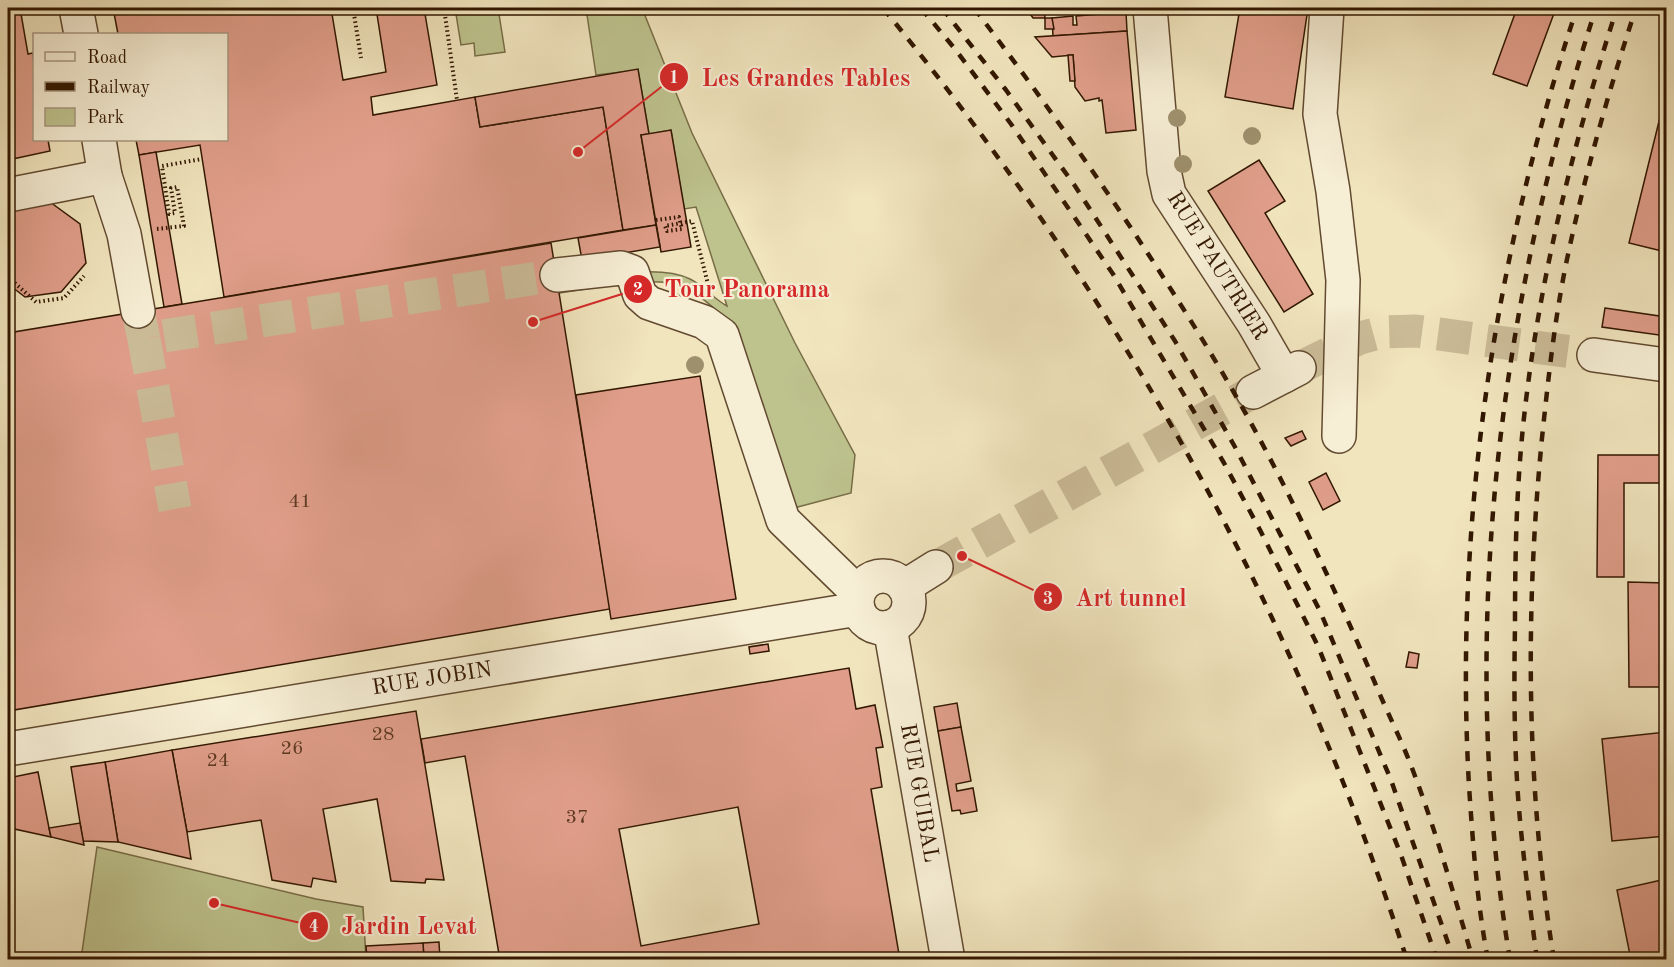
<svg xmlns="http://www.w3.org/2000/svg" width="1674" height="967" font-family="'Old Standard TT',serif">
  <rect width="100%" height="100%" fill="#f1e5be"/>
  <filter id="stains"><feTurbulence type="fractalNoise" baseFrequency=".00333" numOctaves="4"/><feColorMatrix values="0 0 0 0 .2 0 0 0 0 .09 0 0 0 0 .02 0 0 0 .5 -.17"/></filter>
  <radialGradient id="worn" r=".72"><stop offset=".6" stop-color="#630" stop-opacity="0"/><stop offset="1" stop-color="#630" stop-opacity=".3"/></radialGradient>
  <g fill="#bec38e" stroke="#786d47" stroke-width="1.5">
    <path d="M455,8H498L505,52L475,56L474,43L461,45Z"/>
    <path d="M586,8H642L692,133L795,343L855,455L851,493L790,509L733,327C718,312 703,296 683,287C654,274 592,289 560,293L558,282C594,278 658,263 690,279C704,286 714,299 727,306L696,207L684,209L671,130L649,134L638,70L596,75Z"/>
    <path d="M97,847L316,899L363,907L366,959H81Z"/>
  </g>
  <g fill="#e09e8a" stroke="#321700" stroke-width="1.5" fill-rule="evenodd">
    <path d="M8,8H20L28,54L33,53L34,63V140H48L50,151L8,160Z"/>
    <path d="M113,8H331L343,80L386,72L376,8H424L437,85L371,97L373,115L475,97L480,127L603,107L623,230L224,297L200,145L139,155L136,140H226V34H118Z"/>
    <path d="M1026,8H1044L1045,18H1033Z"/>
    <path d="M1240,8H1308L1293,109L1225,97Z"/>
    <path d="M1517,8H1556L1527,86L1493,74Z"/>
    <path d="M1126,12L1127,31L1053,36L1052,18L1073,16V25H1077L1076,16Z"/>
    <path d="M1045,18H1052L1054,29H1045Z"/>
    <path d="M1127,31L1136,130L1106,133L1102,100L1099,101V98L1085,101L1075,87L1073,55L1052,57L1035,37Z"/>
    <path d="M1068,55H1073L1075,81H1070Z"/>
    <path d="M638,69L649,134L641,135L656,225L623,230L603,107L480,127L475,97Z"/>
    <path d="M1666,93V252L1629,243Z"/>
    <path d="M671,130L691,247L661,252L641,135Z"/>
    <path d="M156,152L182,304L164,307L139,155Z"/>
    <path d="M1259,160L1285,201L1265,213L1313,294L1284,312L1208,191Z"/>
    <path d="M50,202L80,224L86,263L61,292L25,297L8,284V215L11,210Z"/>
    <path d="M656,225L660,247L582,260L578,238Z"/>
    <path d="M551,243L610,609L8,711V333Z"/>
    <path d="M1605,308L1666,317V336L1602,327Z"/>
    <path d="M700,376L736,599L611,619L576,395Z"/>
    <path d="M1302,431L1306,439L1291,446L1285,438Z"/>
    <path d="M1598,455H1666V483H1624V577H1597Z"/>
    <path d="M1326,473L1340,501L1323,510L1309,482Z"/>
    <path d="M1628,582L1666,583V687H1629Z"/>
    <path d="M768,644L769,651L750,654L749,647Z"/>
    <path d="M1409,652L1419,654L1417,668L1406,667Z"/>
    <path d="M849,668L856,709L875,705L883,747L876,748L882,787L871,789L900,960H500L465,756L425,763L421,739ZM738,807L759,924L641,946L619,829Z"/>
    <path d="M957,703L961,727L938,731L934,707Z"/>
    <path d="M416,711L444,880L426,879L425,883L391,881L377,799L323,809L336,882L313,878L311,887L272,880L261,820L187,832L172,750Z"/>
    <path d="M961,727L971,781L956,784L957,791L973,788L977,811L961,814L960,810L952,811L938,731Z"/>
    <path d="M1666,732V836L1612,841L1602,739Z"/>
    <path d="M172,750L187,832L191,859L118,842L105,762Z"/>
    <path d="M105,762L118,842L83,841L71,767Z"/>
    <path d="M38,772L49,828L51,837L10,828L8,818V778Z"/>
    <path d="M80,823L84,845L51,837L49,828Z"/>
    <path d="M1666,879V960H1631L1617,890Z"/>
    <path d="M439,942L440,960H424L423,943Z"/>
    <path d="M423,943L424,960H367L366,946Z"/>
  </g>
  <g fill="none" stroke-linecap="round" stroke-linejoin="round">
    <g stroke="#cbbc98" stroke-width="33" stroke-dasharray="33 16" stroke-linecap="butt">
      <path d="M138,311L144,339L557,275"/>
      <path d="M144,339L175,509"/>
      <path d="M1299,368L1360,338L1382,332L1416,331L1594,355"/>
      <path d="M936,567L1253,392"/>
    </g>
    <g stroke="#624a30" stroke-width="36">
      <g id="minor">
        <path d="M76,8L81,34"/>
        <path d="M1150,8L1164,171L1169,194L1254,324L1284,376"/>
        <path d="M1327,8L1320,114L1333,191L1343,280L1339,436"/>
        <path d="M99,140L105,176L124,234L138,311"/>
        <path d="M8,195L105,176"/>
        <path d="M557,275L621,268L632,272L640,295L649,303L704,322L722,335L783,520L858,593"/>
        <path d="M1594,355L1666,365"/>
        <path d="M1253,392L1299,368"/>
        <circle cx="883" cy="602" r="26"/>
        <path d="M904,587L936,567"/>
        <path d="M890,627L948,960"/>
        <path d="M8,749L858,609"/>
      </g>
    </g>
    <g stroke="#321700" stroke-width="4" stroke-dasharray="1.5 3" stroke-linecap="butt">
      <path d="M353,8L361,58"/>
      <path d="M444,8L457,100"/>
      <path d="M656,220L679,217L682,229L667,231L665,226L692,221L709,288"/>
      <path d="M157,229L184,226L177,187L171,188L175,213L169,214L162,166L202,159"/>
      <path d="M8,277L36,302L64,298L84,276"/>
    </g>
    <use href="#minor" stroke="#f6eed5" stroke-width="33"/>
    <g stroke="#321700" stroke-width="4.5" stroke-dasharray="10 10" stroke-linecap="butt">
      <path d="M883,8C1061,226 1215,472 1323,733C1354,807 1382,883 1407,960"/>
      <path d="M921,8L955,49L1011,124L1113,274L1224,463L1260,530L1318,646L1401,855L1437,960"/>
      <path d="M942,8L1006,90L1075,186L1175,341L1235,447L1320,611L1391,780L1454,960"/>
      <path d="M974,8C1062,124 1144,242 1219,367C1279,468 1329,575 1375,683C1387,712 1401,739 1412,768C1436,831 1454,895 1473,960"/>
      <path d="M1488,960C1477,903 1473,844 1469,786C1454,524 1494,256 1577,8"/>
      <path d="M1510,960C1457,643 1497,311 1596,8"/>
      <path d="M1537,960C1530,905 1522,851 1518,796C1514,739 1514,683 1515,626C1515,564 1516,500 1522,437C1536,291 1572,147 1617,8"/>
      <path d="M1554,960C1526,788 1525,611 1542,438C1548,381 1554,325 1565,269C1583,181 1608,93 1636,8"/>
    </g>
  </g>
  <g fill="#9f906d">
    <circle cx="1177" cy="118" r="9"/>
    <circle cx="1252" cy="136" r="9"/>
    <circle cx="1183" cy="164" r="9"/>
    <circle cx="695" cy="365" r="9"/>
  </g>
  <g text-anchor="middle" dominant-baseline="central" stroke-width="4.5" stroke-linejoin="round" paint-order="stroke">
    <g font-size="20" fill="#5e3922">
      <text x="300" y="502">41</text>
      <text x="383" y="735">28</text>
      <text x="292" y="749">26</text>
      <text x="218" y="761">24</text>
      <text x="577" y="818">37</text>
    </g>
    <g font-size="22" fill="#321700" stroke="#f6eed5">
      <text transform="translate(1217 266) rotate(58)">RUE PAUTRIER</text>
      <text transform="translate(432 679) rotate(-9)">RUE JOBIN</text>
      <text transform="translate(919 793) rotate(80)">RUE GUIBAL</text>
    </g>
  </g>
  <path fill="none" stroke="#d62828" stroke-width="2" d="M578 152L674 77M533 322L638 289M962 556L1048 597M214 903L314 926"/>
  <g fill="#d62828" stroke="#f6eed5" stroke-width="2">
    <circle cx="578" cy="152" r="6"/>
    <circle cx="533" cy="322" r="6"/>
    <circle cx="962" cy="556" r="6"/>
    <circle cx="214" cy="903" r="6"/>
    <circle cx="674" cy="77" r="15"/>
    <circle cx="638" cy="289" r="15"/>
    <circle cx="1048" cy="597" r="15"/>
    <circle cx="314" cy="926" r="15"/>
  </g>
  <g font-size="18" text-anchor="middle" font-weight="bold" fill="#fff">
    <text x="674" y="83">1</text>
    <text x="638" y="295">2</text>
    <text x="1048" y="604">3</text>
    <text x="314" y="932">4</text>
  </g>
  <g font-size="24" text-anchor="middle" font-weight="bold" fill="#d62828" stroke="#f6eed5" stroke-width="4.5" stroke-linejoin="round" paint-order="stroke">
    <text x="806" y="86">Les Grandes Tables</text>
    <text x="747" y="297">Tour Panorama</text>
    <text x="1131" y="606">Art tunnel</text>
    <text x="409" y="934">Jardin Levat</text>
  </g>
  <rect width="1674" height="967" fill="none" stroke="#f1e5be" stroke-width="30"/>
  <rect x="9" y="9" width="1656" height="949" fill="none" stroke="#321700" stroke-width="3"/>
  <rect x="15" y="15" width="1644" height="937" fill="none" stroke="#321700" stroke-width="1.5"/>
  <rect x="33" y="33" width="195" height="108" fill="#f6eed5" stroke="#a89880" stroke-width="1.5"/>
  <rect x="45" y="52" width="30" height="9" fill="#f6eed5" stroke="#a89880" stroke-width="1.5"/>
  <text x="87" y="63" font-size="18" fill="#321700">Road</text>
  <rect x="45" y="82" width="30" height="9" fill="#321700" stroke="#a89880" stroke-width="1.5"/>
  <text x="87" y="93" font-size="18" fill="#321700">Railway</text>
  <rect x="45" y="108" width="30" height="18" fill="#bec38e" stroke="#a89880" stroke-width="1.5"/>
  <text x="87" y="123" font-size="18" fill="#321700">Park</text>
  <rect width="100%" height="100%" filter="url(#stains)"/>
  <rect width="100%" height="100%" fill="url(#worn)"/>
</svg>
